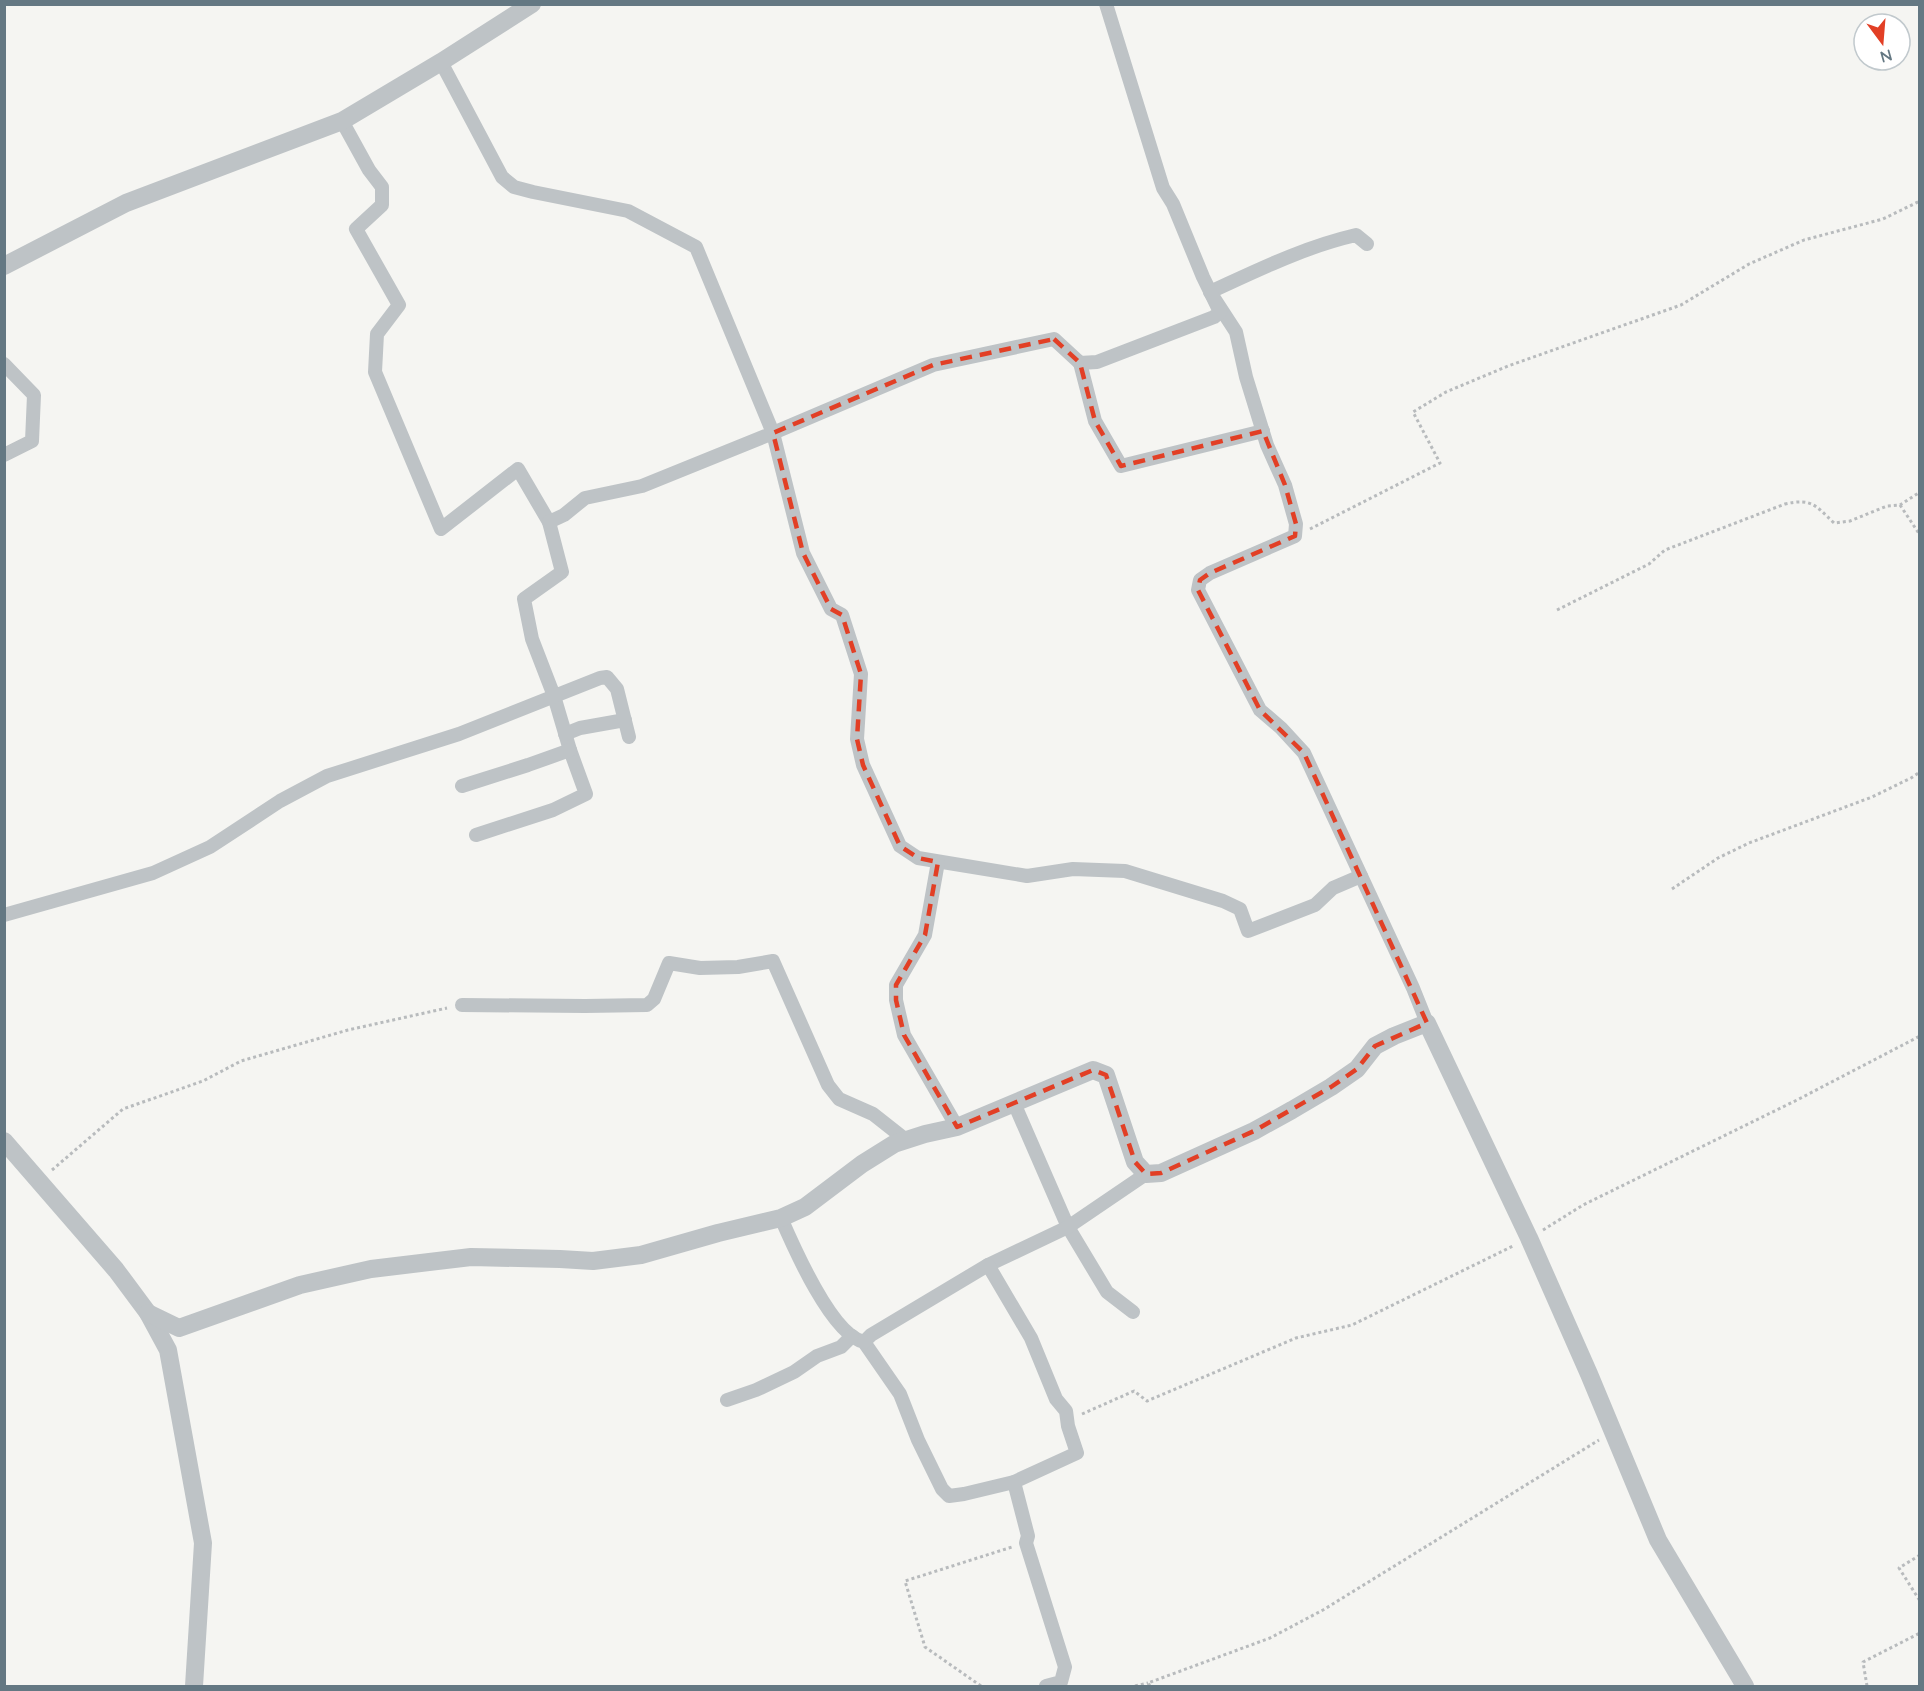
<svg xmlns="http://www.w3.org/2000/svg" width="1924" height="1691" font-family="Quicksand,sans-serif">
  <rect width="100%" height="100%" fill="#f5f5f2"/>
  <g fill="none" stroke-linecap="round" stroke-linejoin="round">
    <g stroke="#b8bbbd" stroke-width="3" stroke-dasharray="3 3" stroke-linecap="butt">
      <path d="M1900,505L1920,535"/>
      <path d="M1310,529L1440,463L1413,412L1446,392L1508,366L1681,305L1749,264L1804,240L1883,219L1920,201"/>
      <path d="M1557,610L1649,564L1665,550L1785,504C1812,498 1815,505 1834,523L1850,521L1887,506L1900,505L1920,492"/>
      <path d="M1672,889L1718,858L1749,843L1872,797L1911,778L1920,772"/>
      <path d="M52,1170L123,1109L203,1081L241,1061L348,1030L447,1008"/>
      <path d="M1543,1230L1583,1205L1797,1100L1920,1036"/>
      <path d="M1082,1414L1134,1391L1147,1401L1296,1338L1352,1325L1513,1246"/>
      <path d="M1920,1555L1899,1568L1920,1601"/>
      <path d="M981,1686L925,1647L905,1581L1012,1547"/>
      <path d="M1135,1686L1148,1683"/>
      <path d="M1150,1686L1148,1683L1270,1638L1323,1610L1599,1440"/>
      <path d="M1867,1686L1863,1662L1920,1633"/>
    </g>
    <g stroke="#bec3c6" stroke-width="14">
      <path d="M441,62L502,177L514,187L533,192L628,211L696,247L773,433L803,553L831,609L842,615L861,674L857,739L863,765L900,846L918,858L1027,876L1073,869L1125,871L1223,901L1240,909L1248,931L1315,905L1333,888L1361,876"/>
      <path d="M342,121L369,170L382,187V205L356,229L399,305L377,334L375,372L441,529L518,469L549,522L562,572L524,599L532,639L554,696L570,750L586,794L553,810L476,835"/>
      <path d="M1367,244L1356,235C1304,247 1258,270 1210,292L1236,332L1246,377L1267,445L1285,485L1296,524L1295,536L1210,573L1200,580L1198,590L1260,710L1281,728L1304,753L1413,988L1427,1023"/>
      <path d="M1080,363L1095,421L1121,466L1263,431"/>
      <path d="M4,364L34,395L32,441L4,455"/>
      <path d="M549,522L564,515L585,498L642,486L773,433L933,365L1054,339L1080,363L1097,362L1214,317L1220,312L1203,277L1173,204L1163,188L1106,4"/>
      <path d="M565,734L580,728L625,720"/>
      <path d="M462,786L528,765L570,750"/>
      <path d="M938,862L925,935L896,985V1000L904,1035L957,1127"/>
      <path d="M4,915L153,873L210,847L280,801L327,776L459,734L600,678L607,677L617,689L629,737"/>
      <path d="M462,1005L585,1006L647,1005L654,999L669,963L700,968L738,967L773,961L828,1085L839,1099L873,1114L906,1140"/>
      <path d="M1014,1103L1068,1227L1107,1292L1133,1312"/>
      <path d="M781,1218C794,1248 832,1335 864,1342L900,1394L918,1440L942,1489L949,1496L964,1494L1014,1482"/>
      <path d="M988,1265L1068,1227L1146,1174"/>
      <path d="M864,1342L871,1335L988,1265L1031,1338L1056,1399L1066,1411L1068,1426L1077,1453L1014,1482L1028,1536L1026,1543L1065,1667L1061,1682L1046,1686"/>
      <path d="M727,1400L756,1390L794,1372L817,1356L841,1347L852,1336"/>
    </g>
    <g stroke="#bec3c6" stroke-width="18">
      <path d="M4,266L126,203L342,121L441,62L532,4"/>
      <path d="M4,1141L116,1270L148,1313L168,1350L203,1543L194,1686"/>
      <path d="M148,1313L179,1328L300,1285L371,1269L471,1257L560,1259L593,1261L641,1255L718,1233L781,1218L805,1207L862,1164L894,1144L925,1134L957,1127L1093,1070L1106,1075L1135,1162L1146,1174L1161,1173L1254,1131L1292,1110L1331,1087L1357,1069L1375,1046L1394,1036L1427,1023L1529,1238L1589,1374L1658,1540L1745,1686"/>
    </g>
  </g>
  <path fill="none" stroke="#e23f25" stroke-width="4.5" stroke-dasharray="12 8" stroke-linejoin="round" d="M1054,339L1080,363L1095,421L1121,466L1263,431L1285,485L1296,524L1295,536L1210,573L1200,580L1198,590L1260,710L1304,753L1427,1023L1375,1046L1357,1069L1331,1087L1254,1131L1161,1173L1146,1174L1135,1162L1106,1075L1093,1070L957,1127L904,1035L896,1000V985L925,935L938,862L918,858L900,846L863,765L857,739L861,674L842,615L831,609L803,553L773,433L933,365Z"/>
  <rect width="1924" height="1691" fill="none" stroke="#647883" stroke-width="12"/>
  <g transform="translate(1882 42) rotate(164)"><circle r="28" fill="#ffffff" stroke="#c1c9cd" stroke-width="1.5"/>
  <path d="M0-4.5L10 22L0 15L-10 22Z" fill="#e23f25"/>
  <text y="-9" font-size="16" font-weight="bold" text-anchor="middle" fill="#647883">N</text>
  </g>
</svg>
